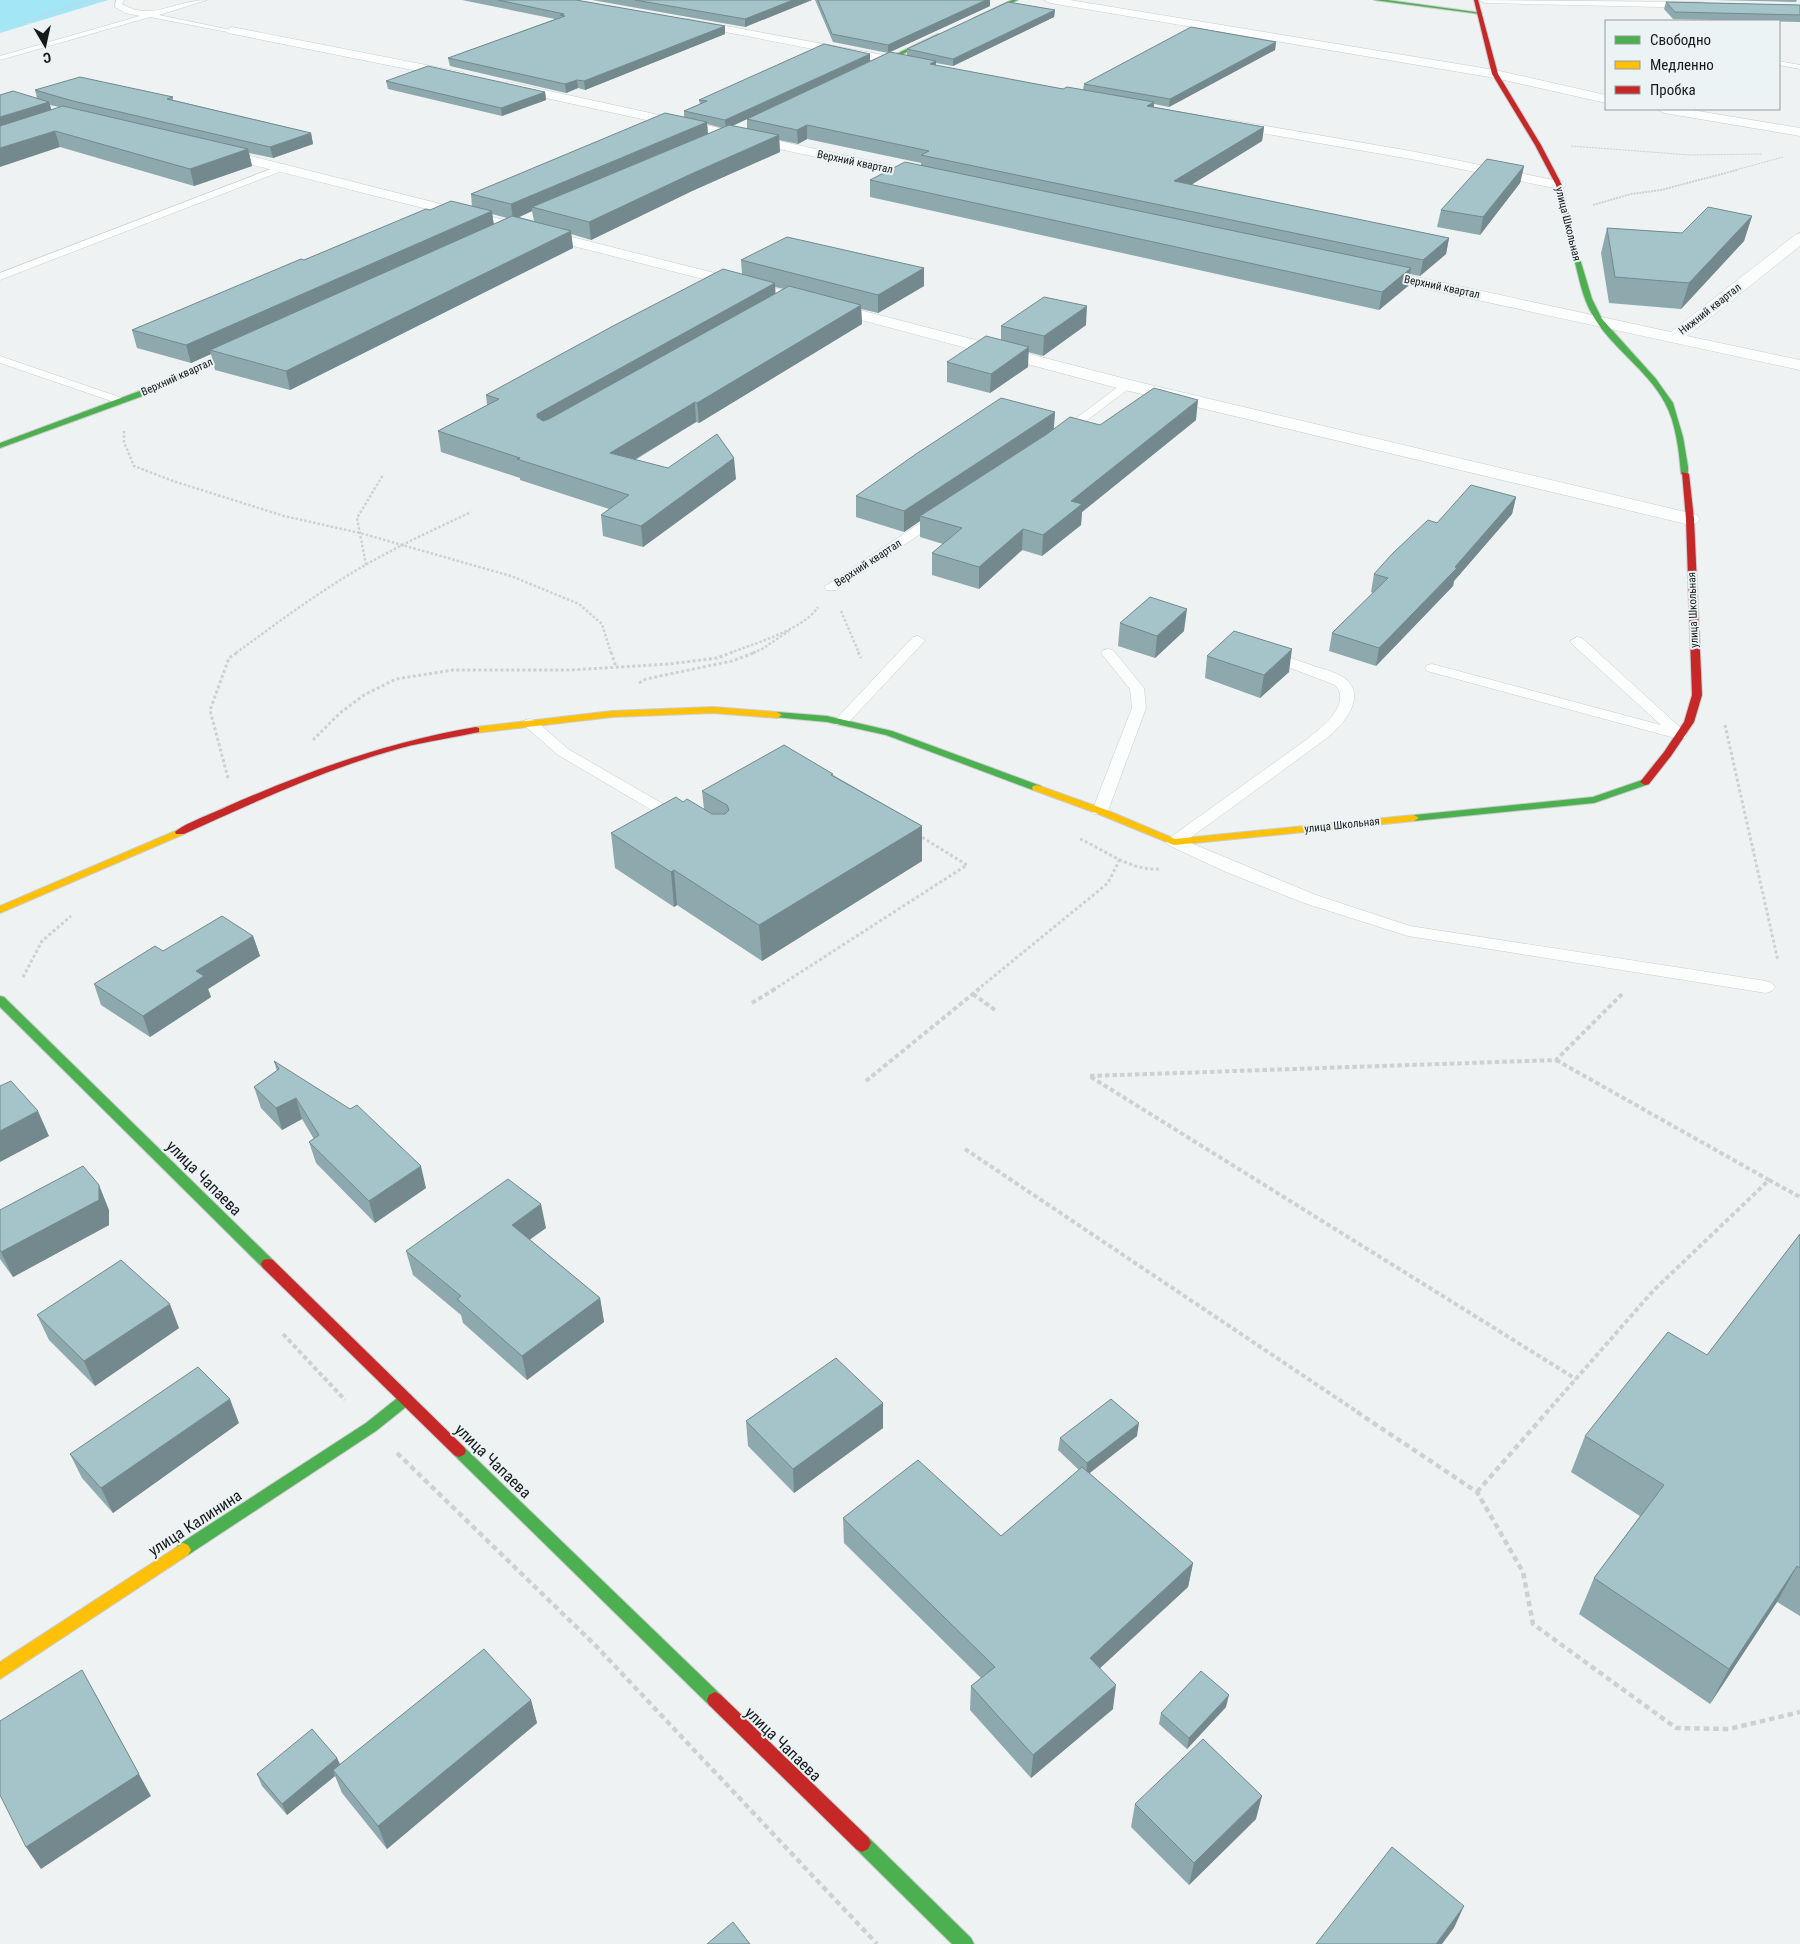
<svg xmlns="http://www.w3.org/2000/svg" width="1800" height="1944" font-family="'Roboto Condensed',sans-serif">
  <rect width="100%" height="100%" fill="#eef2f3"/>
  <path fill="#a3e6f6" d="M0,0H108L0,33Z"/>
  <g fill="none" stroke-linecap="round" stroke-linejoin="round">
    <g stroke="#cacccd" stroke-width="1">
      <g id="lane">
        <path d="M116,0H124L122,4C152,22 175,0 207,0L159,15L236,31L232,33L150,17L0,60V56L140,16L125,13L115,7Z"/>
        <path d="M1779,61L1800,65V69L1779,65Z"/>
        <path d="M284,164L288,167L287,169L0,280V273Z"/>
        <path d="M0,356L125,399L127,401L121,404L117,403L0,363Z"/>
        <path d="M1127,382L1131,383L1133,385L1131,387L1066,436H1058L1056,434L1058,432L1123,383Z"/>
        <path d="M939,512L943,513L945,516L943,519L836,590H826L824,587L935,513Z"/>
        <path d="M918,636L925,640L923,643L846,725H836L834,722L836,719L913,637Z"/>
        <path d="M1577,637L1582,638L1683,730L1687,735L1685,738H1675L1427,671L1425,668L1427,665L1432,664L1661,725L1572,644L1570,641Z"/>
        <path d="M1108,649L1113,650L1144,688L1146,708L1108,811L1106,814H1094L1092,811L1132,708L1130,689L1101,653L1103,650Z"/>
        <path d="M1269,651C1284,655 1299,661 1314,666C1323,669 1335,672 1343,677C1369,695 1344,724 1327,738L1186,841L1316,895L1410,926L1766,981L1772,983L1775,987L1772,991L1766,993L1408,936L1304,903L1226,872L1168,845L1166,842L1168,839L1310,737C1323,727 1352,703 1335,685L1264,658L1262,655L1264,652Z"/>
        <path d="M530,719L535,720L568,749L684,816L686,819L684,822H672L558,755L525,726L523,723L525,720Z"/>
      </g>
    </g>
    <g stroke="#cacccd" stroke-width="1">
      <g id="street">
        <path d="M1044,0H1070L1495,70L1606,95V103L1495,78L1050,3Z"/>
        <path d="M1479,0L1703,2L1709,5L1703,8L1485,3Z"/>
        <path d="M688,19L916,61L922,65L916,69L684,24L682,22Z"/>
        <path d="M232,27L462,72L468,76L462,80L228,33L226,31L228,29Z"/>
        <path d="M508,82L926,173L931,174L933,177L931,180L926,181L504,89L502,86Z"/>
        <path d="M1657,109H1686L1800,128V136L1664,113Z"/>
        <path d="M1226,119L1416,152L1559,181L1564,182L1566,185L1564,188L1559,189L1416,160L1221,126L1219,123Z"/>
        <path d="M215,147L798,294L1130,380L1690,513L1697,515L1700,519L1697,523L1690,525L1121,389L786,300L210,154L208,151Z"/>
        <path d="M1800,233V246L1687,336L1800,360V370L1371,277L1365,275L1363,272L1365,269L1371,267L1671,332L1795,235Z"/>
      </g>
    </g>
    <g stroke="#cacccd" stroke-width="2">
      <g id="fast">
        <path d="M1012,0H1018L978,19L974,18Z"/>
        <path d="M1374,0H1387L1482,13L1480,14Z"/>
        <path d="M938,34L942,35L868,71L863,70Z"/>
        <path d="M1577,257L1580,259L1592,299L1602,319L1656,379L1673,403L1683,437L1688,467V476L1681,474C1679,451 1676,423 1665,403C1647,369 1611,348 1592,314C1582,297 1579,277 1574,259Z"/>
        <path d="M245,345L250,346L151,393L0,448V443L145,389Z"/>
        <path d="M777,712L827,716L892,731L1041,786L1042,788L1041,790H1033L886,735L827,722L774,717L772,715Z"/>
        <path d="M1645,779L1649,780L1650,782L1649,784L1594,803L1414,821L1409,818L1414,815L1593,797Z"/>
        <path d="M0,996L4,997L273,1260L275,1264L273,1268L268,1269L263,1268L0,1007Z"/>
        <path d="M406,1393L411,1395L413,1399L411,1403L376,1431L188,1555L183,1557L178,1555L175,1550L178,1545L366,1423L401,1395Z"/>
        <path d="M459,1445L464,1447L721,1695L723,1700L721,1705L715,1708L709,1705L454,1455L452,1451L454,1447Z"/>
        <path d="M862,1834L868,1837L971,1938L974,1944H952L856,1849L853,1843L856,1837Z"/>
      </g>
    </g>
    <g stroke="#cacccd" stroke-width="2">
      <g id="slow">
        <path d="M713,707L777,712L782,715L777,718L713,713L612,717L476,733L471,730L476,727L612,711Z"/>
        <path d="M1037,785L1104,809L1175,839L1414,815L1419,818L1414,821L1174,845L1096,813L1033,790L1032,788L1033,786Z"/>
        <path d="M180,829L184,830L185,832L184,834L0,913V906Z"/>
        <path d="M183,1543L188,1545L191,1550L188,1555L0,1679V1662Z"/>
      </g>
    </g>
    <g stroke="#cacccd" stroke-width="2">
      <g id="jam">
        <path d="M1474,0H1478L1498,74L1541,145L1562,185L1579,260L1574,259L1556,185L1535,145L1492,74Z"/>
        <path d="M1682,472L1689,474L1694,519L1702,695L1694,722L1671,756L1649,784L1645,785L1640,782L1664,752L1684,722L1692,695L1686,519Z"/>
        <path d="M476,727L479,728V732C453,738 427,741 401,748C325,769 255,802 184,834H176L175,832C183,824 214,813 226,807C308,771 387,742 476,727Z"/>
        <path d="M268,1259L273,1260L464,1447L466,1451L464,1455L459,1457L454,1455L263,1268L261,1264L263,1260Z"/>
        <path d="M715,1692L721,1695L868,1837L871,1843L868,1849L862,1852L856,1849L709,1705L707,1700L709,1695Z"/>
      </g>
    </g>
    <g stroke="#cfd0d0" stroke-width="1" stroke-dasharray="2 1" stroke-linecap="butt">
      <path d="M21,24L66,7L93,0"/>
      <path d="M1571,146L1690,155L1762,154"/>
      <path d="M1732,171L1783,157"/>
    </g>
    <path stroke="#cfd0d0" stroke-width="2" stroke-dasharray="2 1" stroke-linecap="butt" d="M1593,205L1631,194L1661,190L1737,170"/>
    <g stroke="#cfd0d0" stroke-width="2.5" stroke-dasharray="2.5 2" stroke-linecap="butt">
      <path d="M124,431V442L134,466L173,481L284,516L360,533L511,576L579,604L602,624L611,653"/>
      <path d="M366,565L357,518L383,475"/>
      <path d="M841,611L859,653"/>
      <path d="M236,653C285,617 335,580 389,552C415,538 444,525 471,512"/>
      <path d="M730,653C755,643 803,630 818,607"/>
      <path d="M753,653L762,649L789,631"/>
    </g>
    <g stroke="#cfd0d0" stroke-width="3" stroke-dasharray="3 2.5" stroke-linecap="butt">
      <path d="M611,652L616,667"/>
      <path d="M858,652L861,658"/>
      <path d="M639,683L646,679L732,661L756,652"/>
      <path d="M1725,725L1778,961"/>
      <path d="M313,740L340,713L364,695L396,679L453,670H571L669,664L717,658L733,652"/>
      <path d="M228,778L210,710L229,658L238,652"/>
      <path d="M1080,839C1105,850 1130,871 1159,869"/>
      <path d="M23,977L42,941L71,916"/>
      <path d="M773,990L967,865L920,836"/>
      <path d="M977,990L1108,883L1120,859"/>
    </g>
    <g stroke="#cfd0d0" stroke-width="4" stroke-dasharray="4.5 3" stroke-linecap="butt">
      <path d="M973,994L995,1010"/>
      <path d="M752,1003L775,989"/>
      <path d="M1090,1076L1556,1060L1623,993"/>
      <path d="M1091,1077L1576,1379"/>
      <path d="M866,1081L979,989"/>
      <path d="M965,1149L1359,1413"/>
      <path d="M1769,1180L1800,1197"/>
      <path d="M283,1334L345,1400"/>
      <path d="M1546,1413L1653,1291L1769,1180L1556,1060"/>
    </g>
    <g stroke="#cfd0d0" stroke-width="4.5" stroke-dasharray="5.5 4" stroke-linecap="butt">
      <path d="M1357,1412L1477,1492L1523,1572L1533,1624L1676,1728L1729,1729L1800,1712"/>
      <path d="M397,1453L596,1646L877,1944"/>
      <path d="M1477,1492L1547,1412"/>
    </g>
    <use href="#lane" fill="#fcfdfd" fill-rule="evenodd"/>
    <use href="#street" fill="#fcfdfd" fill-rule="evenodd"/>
    <use href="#fast" fill="#4caf50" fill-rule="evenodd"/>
    <use href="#slow" fill="#ffc107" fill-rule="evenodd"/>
    <use href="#jam" fill="#c62828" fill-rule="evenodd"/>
  </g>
  <g fill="#8da9ae" fill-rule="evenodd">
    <path d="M462,0H576L725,26V34L585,90L578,88L566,93L450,66L448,58L555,19Z"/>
    <path d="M592,0H812L745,27Z"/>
    <path d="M815,0H990V6L890,52L907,56V49L1055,10L1054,17L953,66L936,63V66L1063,89L1083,90L1084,84L1276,42L1275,50L1169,107L1154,104V107L1264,127L1262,141L1191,185L1449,238L1446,254L1420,276L1410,274L1408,286L1379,310L870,197V180L921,165V163L807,139L798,144L779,140L780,152L692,191L591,240L571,234L573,248L290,390L215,370L211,354L191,363L137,348L132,330L304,260L430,210L472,207L471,194L684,117V111L700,104L699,100L870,54V61L888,53L833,42ZM818,86L747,119V129L732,126ZM707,124L722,128L708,134ZM532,211L534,221L519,217ZM492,214L507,218L494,224Z"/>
    <path d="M1713,0H1797L1796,2Z"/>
    <path d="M1666,2L1800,5V22L1673,19L1664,9Z"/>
    <path d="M386,81L545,92L546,100L502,116L388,89Z"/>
    <path d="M35,90L173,97V100L311,133L313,144L273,158L249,153L252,166L194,186L60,147L37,98ZM50,105L59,107L51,110Z"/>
    <path d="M1524,166L1520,183L1480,235L1437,227L1441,210Z"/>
    <path d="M1752,216L1744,241L1681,309L1609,303L1601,253L1607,228L1682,233Z"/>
    <path d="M741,260L924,286L878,313L861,309L862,324L699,423L696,422L635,460L668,468L736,479L643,547L603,536L601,515L609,509L520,480V478L441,452L438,431L487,405L486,395L742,274ZM775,287L784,289L775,294Z"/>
    <path d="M1086,325L1043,356L1028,352V367L990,393L947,382V362L1001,340V326Z"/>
    <path d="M1055,412L1054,429L1100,425L1196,420L1082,512L1081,525L1042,556L1022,550L979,589L932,575V553L943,544L920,537V521L904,532L856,517V496Z"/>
    <path d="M1516,497L1512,514L1454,581L1453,586L1376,666L1329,651L1332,633L1373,593L1371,592L1374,574L1437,523Z"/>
    <path d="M1120,623L1184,631L1155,658L1118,646Z"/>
    <path d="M1207,656L1289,672L1260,698L1205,678Z"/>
    <path d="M833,775L922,826V861L762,961L677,905L674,907L615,868L611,833L683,802L704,809L702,791Z"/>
    <path d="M253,936L260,956L208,989L211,997L150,1037L101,1005L94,984L163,951Z"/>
    <path d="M274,1061L426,1188L375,1223L316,1163L309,1142L314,1139L302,1119L282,1130L261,1108L254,1087L277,1071Z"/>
    <path d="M0,1210H109V1225L13,1277L0,1259Z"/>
    <path d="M546,1228L529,1239L600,1298L604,1322L527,1380L463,1323L461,1315L413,1275L406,1251Z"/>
    <path d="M1800,1234V1616L1777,1602L1710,1704L1579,1614L1594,1578L1640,1516L1571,1472L1585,1436L1707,1355Z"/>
    <path d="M37,1315L179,1328L95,1386L49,1340Z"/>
    <path d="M746,1421L883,1428L794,1493L748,1446Z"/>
    <path d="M239,1423L113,1513L82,1478L70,1454Z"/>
    <path d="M1137,1436L1089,1473L1193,1563L1188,1587L1100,1668L1113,1709L1031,1778L970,1710L971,1686L981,1678L844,1543L843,1518L1001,1536L1079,1470L1058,1450L1060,1438Z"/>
    <path d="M531,1700L537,1723L387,1849L342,1793L335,1776L287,1815L262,1786L257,1774L337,1758L340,1764Z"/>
    <path d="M1226,1707L1187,1749L1159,1724L1161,1713Z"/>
    <path d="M1135,1804L1256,1819L1189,1885L1131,1827Z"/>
  </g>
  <g fill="#73898d">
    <path d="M793,0H812L745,27V19Z"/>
    <path d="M986,0H990V6L888,53V45Z"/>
    <path d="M1055,10L1054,17L953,66V59Z"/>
    <path d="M725,26V34L585,90L584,81Z"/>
    <path d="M1276,42L1275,50L1169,107L1170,99Z"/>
    <path d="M870,54V61L726,129L725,120Z"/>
    <path d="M936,61V75L930,64Z"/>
    <path d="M577,80L578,88L566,93L565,84Z"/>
    <path d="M545,92L546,100L502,116L501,108Z"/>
    <path d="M49,102L54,118L0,135V117Z"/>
    <path d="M1154,102L1153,116L1147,106Z"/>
    <path d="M707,122L708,136L532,207V211L513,220L511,204Z"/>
    <path d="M807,125V139L798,144L797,130Z"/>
    <path d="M1264,127L1262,141L1173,196L1174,181Z"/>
    <path d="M55,131L60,147L0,167V148Z"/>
    <path d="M311,133L313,144L273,158L270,147Z"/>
    <path d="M779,135L780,152L692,191L591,240L589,222L691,174Z"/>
    <path d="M248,149L252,166L194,186L190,169Z"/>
    <path d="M1524,166L1520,183L1480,235L1483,217Z"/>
    <path d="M492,211L494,228L210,350L211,354L191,363L186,345Z"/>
    <path d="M1752,216L1744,241L1681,309L1689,283Z"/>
    <path d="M571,231L573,248L290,390L286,371Z"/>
    <path d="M1449,238L1446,254L1420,276L1423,260Z"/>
    <path d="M924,268V286L878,313V295Z"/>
    <path d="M1411,268L1408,286L1379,310L1382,292Z"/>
    <path d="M775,283L776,301L540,438L537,414Z"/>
    <path d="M861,305L862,324L699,423L697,403Z"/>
    <path d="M1087,306L1086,325L1043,356L1044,336Z"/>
    <path d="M1029,347L1028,367L990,393L991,374Z"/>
    <path d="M1198,400L1196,420L1082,512L1081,525L1042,556L1043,535L1071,501Z"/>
    <path d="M695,402L696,422L612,473L610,453Z"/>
    <path d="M1055,412L1053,432L920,516V521L904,532V511Z"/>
    <path d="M734,458L736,479L643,547L641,526Z"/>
    <path d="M1516,497L1512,514L1454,581L1453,586L1376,666L1379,648L1455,567Z"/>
    <path d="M1023,529L1022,550L979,589V567Z"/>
    <path d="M1187,609L1184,631L1155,658L1157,636Z"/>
    <path d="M1292,649L1289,672L1260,698L1264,675Z"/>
    <path d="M922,826V861L762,961L759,925Z"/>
    <path d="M674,870L677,905L674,907L671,872Z"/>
    <path d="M253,936L260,956L208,989L211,997L150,1037L143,1016L196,971Z"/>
    <path d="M296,1098L302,1119L282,1130L276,1108Z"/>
    <path d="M38,1111L49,1136L0,1162V1131Z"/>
    <path d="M421,1166L426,1188L375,1223L369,1201Z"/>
    <path d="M99,1185L109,1210V1225L13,1277L1,1252Z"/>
    <path d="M541,1204L546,1228L517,1249L512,1225Z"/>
    <path d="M600,1298L604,1322L527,1380L522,1356Z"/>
    <path d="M170,1304L179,1328L95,1386L84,1361Z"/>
    <path d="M230,1399L239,1423L113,1513L101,1488Z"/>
    <path d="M883,1403V1428L794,1493L793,1469Z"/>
    <path d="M1139,1423L1137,1436L1086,1476L1087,1463Z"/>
    <path d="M1193,1563L1188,1587L1086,1681L1090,1658Z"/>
    <path d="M1797,1566L1777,1602L1710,1704L1729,1669Z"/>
    <path d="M1116,1685L1113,1709L1031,1778L1033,1755Z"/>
    <path d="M95,1694L151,1796L41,1869L26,1847Z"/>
    <path d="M1229,1695L1226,1707L1187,1749L1189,1738Z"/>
    <path d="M531,1700L537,1723L387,1849L378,1826Z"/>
    <path d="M337,1758L342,1770H333L335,1776L287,1815L282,1804Z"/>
    <path d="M1262,1796L1256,1819L1189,1885L1194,1863Z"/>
    <path d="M1464,1906L1454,1928L1442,1944H1436Z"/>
  </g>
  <g fill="#a4c4ca" stroke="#73898d">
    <path d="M498,0H576L725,26L584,81L577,80L565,84L448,58L565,16L560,15L564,14Z"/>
    <path d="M635,0H793L745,19Z"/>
    <path d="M818,0H986L888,45L832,34Z"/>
    <path d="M1008,2L1055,10L953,59L907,49Z"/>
    <path d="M1666,2L1800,5V15L1675,12Z"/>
    <path d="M1191,27L1276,42L1170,99L1084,84Z"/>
    <path d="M824,44L870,54L725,120L684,111L707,101L699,100Z"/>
    <path d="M890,52L936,61L930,64L1063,89L1067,87L1154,102L1147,106L1264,127L1174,181L1449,238L1423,260L921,155L929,151L807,125L797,130L747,119Z"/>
    <path d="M428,66L545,92L501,108L386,81Z"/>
    <path d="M80,77L173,97L167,99L311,133L270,147L73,101L35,90Z"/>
    <path d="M13,91L49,102L0,117V95Z"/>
    <path d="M63,106L248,149L190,169L55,131L0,148V126Z"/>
    <path d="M665,113L707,122L511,204L471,194Z"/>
    <path d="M729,125L779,135L691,174L589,222L532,207Z"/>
    <path d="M1487,159L1524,166L1483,217L1441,210Z"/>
    <path d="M905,162L1411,268L1382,292L870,180Z"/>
    <path d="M451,201L492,211L186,345L132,330L301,259L304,260L426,209L430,210Z"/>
    <path d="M1708,207L1752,216L1689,283L1615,277L1607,228L1682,233Z"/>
    <path d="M512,216L571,231L286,371L210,350Z"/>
    <path d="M787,237L924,268L878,295L741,260Z"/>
    <path d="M723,269L775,283L537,414V417L543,421L549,419L789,286L861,305L697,403L695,402L610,453L668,468L717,434L734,458L641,526L601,515L629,495L517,459L520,458L438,431L499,399L486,395L613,326Z"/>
    <path d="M1044,297L1087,306L1044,336L1001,326Z"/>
    <path d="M986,336L1029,347L991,374L947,362Z"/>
    <path d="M1154,388L1198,400L1071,501L1082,504L1043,535L1023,529L979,567L932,553L962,528L920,516L1047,434L1070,417L1100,425Z"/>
    <path d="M1001,398L1055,412L904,511L856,496L916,454Z"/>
    <path d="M1471,485L1516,497L1455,567L1457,568L1379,648L1332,633L1388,578L1374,574L1393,553L1428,520L1437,523Z"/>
    <path d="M1150,597L1187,609L1157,636L1120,623Z"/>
    <path d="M1234,631L1292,649L1264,675L1207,656Z"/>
    <path d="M784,745L833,774L831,775L922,826L759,925L674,870L671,872L611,833L676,797L683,802L687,799L712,814H725L729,810L727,805L702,791Z"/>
    <path d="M222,916L253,936L196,971L204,976L143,1016L94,984L155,946L163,951Z"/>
    <path d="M274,1061L350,1109L357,1105L421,1166L369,1201L309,1142L319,1135L296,1098L276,1108L254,1087L279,1069Z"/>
    <path d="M11,1081L38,1111L0,1131V1086Z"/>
    <path d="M83,1166L99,1185V1200L1,1252L0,1250V1210Z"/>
    <path d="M508,1179L541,1204L512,1225L600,1298L522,1356L457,1299L461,1296L406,1251Z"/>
    <path d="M1800,1234V1568L1797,1566L1729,1669L1594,1578L1664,1485L1585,1436L1668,1332L1707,1355Z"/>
    <path d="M121,1260L170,1304L84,1361L37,1315Z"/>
    <path d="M836,1358L883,1403L793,1469L746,1421Z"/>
    <path d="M198,1367L230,1399L101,1488L70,1454Z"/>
    <path d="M1111,1399L1139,1423L1087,1463L1060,1438Z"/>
    <path d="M918,1460L1001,1536L1082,1467L1193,1563L1090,1658L1116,1685L1033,1755L971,1686L995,1667L843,1518Z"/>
    <path d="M484,1649L531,1700L378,1826L333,1770Z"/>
    <path d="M82,1670L139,1774L26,1847L0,1795V1721Z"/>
    <path d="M1201,1671L1229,1695L1189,1738L1161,1713Z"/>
    <path d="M312,1729L337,1758L282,1804L257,1774Z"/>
    <path d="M1203,1739L1262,1796L1194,1863L1135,1804Z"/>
    <path d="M1392,1847L1464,1906L1436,1944H1316Z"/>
    <path d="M733,1922L750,1944H707Z"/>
  </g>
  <g text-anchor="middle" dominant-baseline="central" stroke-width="4" stroke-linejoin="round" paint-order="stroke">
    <g font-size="11" fill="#161819" stroke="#ecf3f5">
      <text transform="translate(855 162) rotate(12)">Верхний квартал</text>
      <text transform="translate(1568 224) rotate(76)">улица Школьная</text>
      <text transform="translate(1442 287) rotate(12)">Верхний квартал</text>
      <text transform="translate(1710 309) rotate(-38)">Нижний квартал</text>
      <text transform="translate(177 377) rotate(-24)">Верхний квартал</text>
      <text transform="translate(868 563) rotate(-33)">Верхний квартал</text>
      <text transform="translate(1693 610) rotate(-92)">улица Школьная</text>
      <text transform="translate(1342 825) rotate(-6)">улица Школьная</text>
    </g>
    <g font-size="16" fill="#161819" stroke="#ecf3f5">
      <text transform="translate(204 1178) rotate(45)">улица Чапаева</text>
      <text transform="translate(493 1461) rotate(44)">улица Чапаева</text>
      <text transform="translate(195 1523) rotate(-33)">улица Калинина</text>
      <text transform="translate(783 1744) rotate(44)">улица Чапаева</text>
    </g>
  </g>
  <rect x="1605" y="20" width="175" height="90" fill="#ecf3f5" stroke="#969b9d"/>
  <rect x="1615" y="36" width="25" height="8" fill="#4caf50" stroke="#969b9d"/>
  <text x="1650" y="45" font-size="15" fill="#161819">Свободно</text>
  <rect x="1615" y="61" width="25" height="8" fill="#ffc107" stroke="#969b9d"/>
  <text x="1650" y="70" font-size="15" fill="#161819">Медленно</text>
  <rect x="1615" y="86" width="25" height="8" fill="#c62828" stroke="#969b9d"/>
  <text x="1650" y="95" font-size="15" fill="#161819">Пробка</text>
  <g transform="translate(45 45) rotate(171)" stroke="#ecf3f5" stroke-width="4" paint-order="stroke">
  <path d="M0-4L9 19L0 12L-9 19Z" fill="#161819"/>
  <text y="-8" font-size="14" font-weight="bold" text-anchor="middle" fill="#161819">С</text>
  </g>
</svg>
